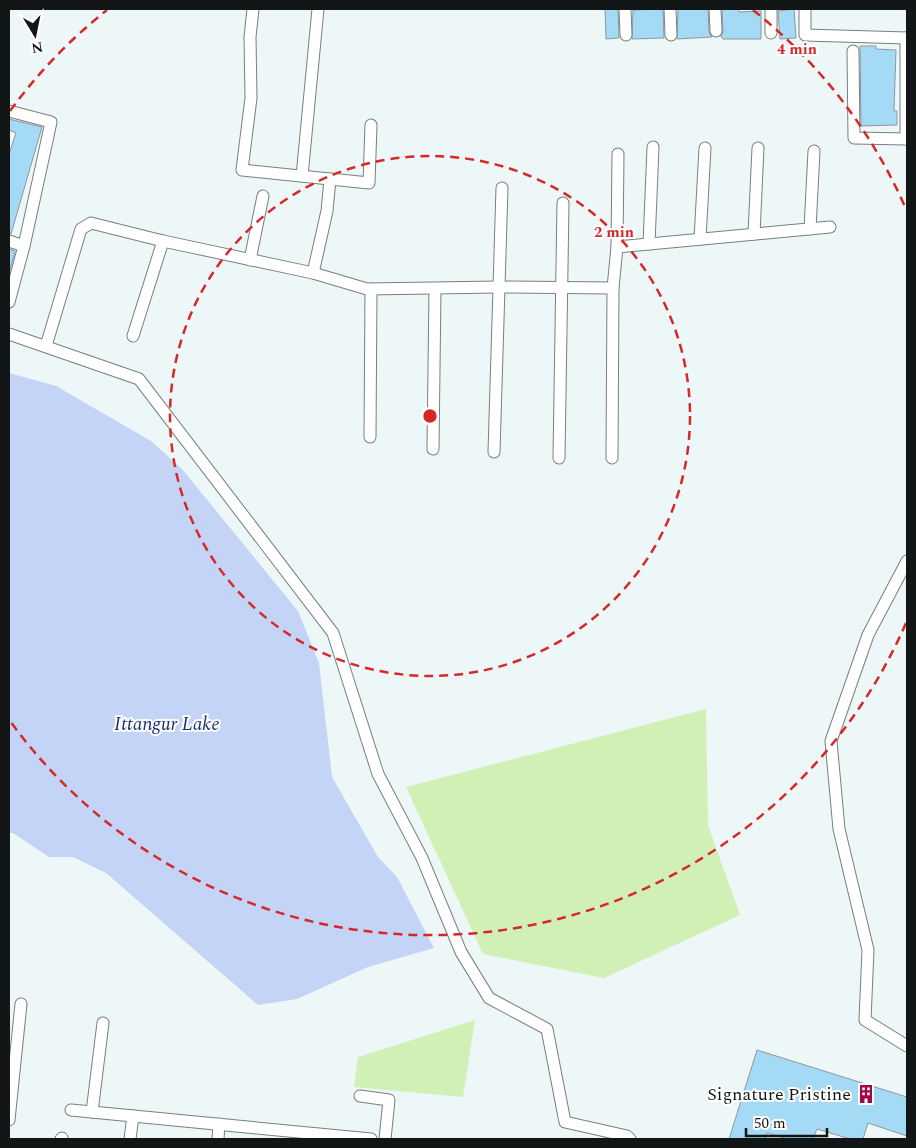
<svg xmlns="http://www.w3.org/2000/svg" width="916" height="1148" font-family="Spectral,serif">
  <rect width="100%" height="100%" fill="#eef7f7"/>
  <g fill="#d0f0b5">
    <path d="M706,709L708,825L740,915L604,978L483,954L406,787Z"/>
    <path d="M475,1020L463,1097L354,1087L358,1057Z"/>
  </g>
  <path fill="#c4d4f6" d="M9,373L56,386L151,441L182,469L298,611L319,663L332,777L378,857L397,877L434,948L368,967L297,999L258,1005L106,873L73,857H49L13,833H9Z"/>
  <g fill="#a4daf6" stroke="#90979b">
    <path d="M605,9H618L619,38L606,39Z"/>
    <path d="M663,9L664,38L632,39L633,10Z"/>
    <path d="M678,9H708L709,32L712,37L677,39Z"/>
    <path d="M722,9H739V12L761,11V39H723L721,37L723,31Z"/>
    <path d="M794,9L796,38L780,39L778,11Z"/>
    <path d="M860,46H876V49L896,50L894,111H897V125L861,126Z"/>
    <path d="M9,119L42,127L11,234H9V154L16,133L9,130Z"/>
    <path d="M9,249L15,251L9,274Z"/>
    <path d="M757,1050L907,1097V1136L868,1123L863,1139H850L817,1129L813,1139H788L767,1133L765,1139H729Z"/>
  </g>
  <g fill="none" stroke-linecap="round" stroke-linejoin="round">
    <g stroke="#777f7f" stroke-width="13">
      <g id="street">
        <path d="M253,9L250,37L251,98L242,170L369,183L371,125"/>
        <path d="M625,9L626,35"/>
        <path d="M670,9L671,35"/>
        <path d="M715,9L716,31"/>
        <path d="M771,9V33"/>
        <path d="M805,9V35L907,38"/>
        <path d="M906,38V139"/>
        <path d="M853,51L854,138L907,139"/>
        <path d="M9,111L51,122L24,246L9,302"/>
        <path d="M302,176L318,9"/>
        <path d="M810,229L814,151"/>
        <path d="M754,234L758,148"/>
        <path d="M700,239L705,148"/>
        <path d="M9,241L24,246"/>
        <path d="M649,244L653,147"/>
        <path d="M617,247L830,227"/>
        <path d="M250,260L263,196"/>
        <path d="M313,273L327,211L330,179"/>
        <path d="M9,334L139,379L333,633L378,774L422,858L461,952L489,998L547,1029L565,1122L627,1136L630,1139"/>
        <path d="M133,336L163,241"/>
        <path d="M46,346L81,229L91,223L163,241L313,273L367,289L498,287L613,288"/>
        <path d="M370,437L371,289"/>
        <path d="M433,449L435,289"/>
        <path d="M494,452L502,188"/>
        <path d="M559,458L563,203"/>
        <path d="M612,458L613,288L617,247L618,154"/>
        <path d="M907,561L868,635L831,741L839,829L868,950L865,1020L907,1046"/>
        <path d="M360,1096L389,1100L385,1139"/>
        <path d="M71,1110L371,1139"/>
        <path d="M92,1112L103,1023"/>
        <path d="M9,1120L21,1004"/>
        <path d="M61,1139L62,1138"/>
        <path d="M130,1139L133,1116"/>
        <path d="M218,1139L219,1124"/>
      </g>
    </g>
    <use href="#street" stroke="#fff" stroke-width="11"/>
  </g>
  <g fill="none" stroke="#d62828" stroke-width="2.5" stroke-dasharray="9 6">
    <circle cx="430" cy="416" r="260"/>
    <path d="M906 623A519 519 0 0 1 10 721M10 111A519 519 0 0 1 107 10M753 10A519 519 0 0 1 906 209"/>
  </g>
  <defs>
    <g id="building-bare" transform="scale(1.5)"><path d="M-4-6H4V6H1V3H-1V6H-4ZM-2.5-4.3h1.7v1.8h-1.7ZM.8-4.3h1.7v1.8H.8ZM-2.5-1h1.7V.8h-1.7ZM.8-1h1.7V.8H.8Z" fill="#a10646" stroke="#fff" stroke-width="2.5" paint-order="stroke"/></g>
  </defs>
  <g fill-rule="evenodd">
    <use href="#building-bare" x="866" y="1094"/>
  </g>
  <g text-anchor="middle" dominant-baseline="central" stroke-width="4" stroke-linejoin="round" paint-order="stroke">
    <g font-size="18" fill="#131616" stroke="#fff" text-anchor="end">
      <text x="851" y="1094">Signature Pristine</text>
    </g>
    <g font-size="19" font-style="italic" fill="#1a3070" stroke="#fff">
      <text x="167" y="724">Ittangur Lake</text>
    </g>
  </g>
  <circle cx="430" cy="416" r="8" fill="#d62828" stroke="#fff" stroke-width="2.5"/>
  <g font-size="15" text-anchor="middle" font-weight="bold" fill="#d62828" stroke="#fff" stroke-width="4" stroke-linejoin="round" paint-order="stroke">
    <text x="797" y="54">4 min</text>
    <text x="614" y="237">2 min</text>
  </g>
  <rect width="916" height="1148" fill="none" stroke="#131616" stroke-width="20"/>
  <g transform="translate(35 35) rotate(170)" stroke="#ffffff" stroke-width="4" paint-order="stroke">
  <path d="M0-4L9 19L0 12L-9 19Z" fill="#131616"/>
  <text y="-8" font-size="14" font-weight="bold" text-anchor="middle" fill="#131616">N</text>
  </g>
  <path d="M746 1128v8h81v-8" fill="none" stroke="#131616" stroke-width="2.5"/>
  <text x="754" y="1128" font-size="15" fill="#131616" stroke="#ffffff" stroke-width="4" paint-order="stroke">50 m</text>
</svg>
